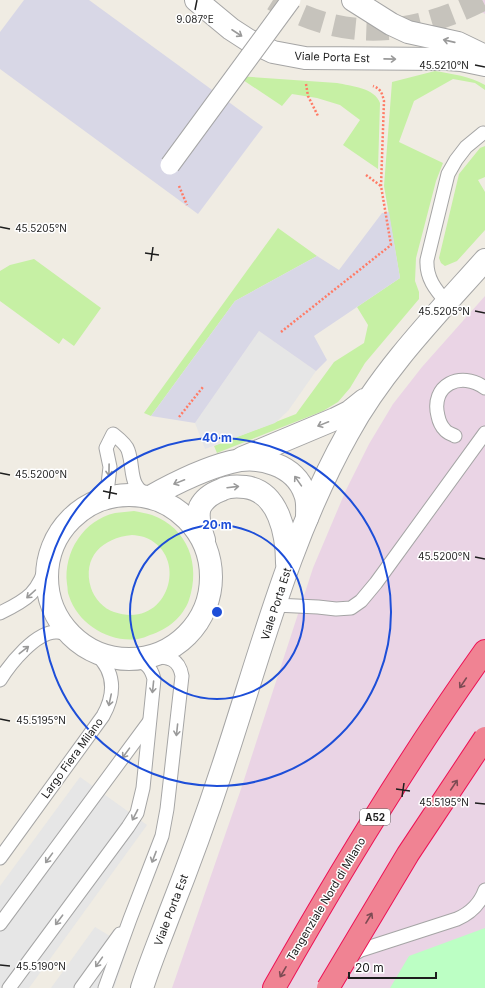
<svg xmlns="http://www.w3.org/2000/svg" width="485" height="988" font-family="Inter,sans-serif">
  <rect width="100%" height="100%" fill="#f0ece3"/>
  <g fill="#ead4e5">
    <path d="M463,0H485V14Z"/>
    <path d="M485,296V988H172L241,789L313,568L346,490L369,444L393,404L422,367Z"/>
  </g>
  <g fill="#c6f0a4" fill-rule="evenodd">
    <path d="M435,71C452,74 470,76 485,85V90L475,83L453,79L414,101L399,142L443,163L436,181L416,258L415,281L419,292V299L365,363L350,388L338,402L323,411L217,453L214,446L296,414L334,362L364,343L368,325L357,307L400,278L384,186L392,82Z"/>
    <path d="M237,76L337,83C351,86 375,88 380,103L378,169L343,145L360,120L340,105L317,98L292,94L282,106Z"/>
    <path d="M485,146V177L478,180L485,192V230L457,261L445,266L441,263L439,258L459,174L480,148Z"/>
    <path d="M278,228L317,256L235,301L151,416L144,413Z"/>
    <path d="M34,259L101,308L74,346L63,338L59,344L0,301V271L10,265Z"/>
    <path d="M134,511C139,512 146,513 152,515C188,528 201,565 189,600C183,617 167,630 150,635C146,637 142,638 138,639C109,643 78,624 69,596C67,592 68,588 67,584C63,552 84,520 115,513C121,512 128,512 134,511ZM132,535C136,535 140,536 144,537C191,554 169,631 114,612C104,609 94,598 91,588C82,557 102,538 132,535Z"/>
  </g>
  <path fill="#bcffc4" d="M485,928V988H390L409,956Z"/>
  <g fill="#e6e6e6">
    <path d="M259,331L316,371L288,411L275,423L205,449L195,423Z"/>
    <path d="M80,777L147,825L29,988H0V886Z"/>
    <path d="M95,927L128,947L114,988H51Z"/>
  </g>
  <g fill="#d8d7e6">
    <path d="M24,0H89L263,127L198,214L0,69V32Z"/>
    <path d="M389,212L400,278L314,336L327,360L316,371L259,331L195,423L151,416L235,301L317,256L339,270L382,213Z"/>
  </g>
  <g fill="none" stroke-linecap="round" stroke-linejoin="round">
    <path stroke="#c6c3bc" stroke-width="22" stroke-dasharray="22 11" stroke-linecap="butt" d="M273,0C343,43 412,36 483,0"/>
    <g stroke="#a5a5a5" stroke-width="15">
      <g id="service">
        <path d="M447,303C435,289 426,278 427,260L448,174L456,160L466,147L483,133"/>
        <path d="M455,436C452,434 447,433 445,430C441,426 439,421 438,416C430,385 461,370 485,388"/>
        <path d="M92,503L108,484L110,467L106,448L113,434C118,438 126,444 128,450C135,470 127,486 150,497"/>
        <path d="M275,605L318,607L336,609L351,608L361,601L376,583L485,433"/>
        <path d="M0,613C27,600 40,592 47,561"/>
        <path d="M0,680C10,664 36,631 57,632C62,632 67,634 71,637"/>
        <path d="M0,858L103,716C116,693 115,671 95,653"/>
        <path d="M0,924L149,722"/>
        <path d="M349,957L361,950L457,919C471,913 480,904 485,890"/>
        <path d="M9,988L128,827L137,813L143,788L154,679C151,667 145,661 133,660"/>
        <path d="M81,988L120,934"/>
        <path d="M105,988L130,919L162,836L167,809L182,676C179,658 168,657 152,656"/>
      </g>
    </g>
    <g stroke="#a5a5a5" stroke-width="24">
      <g id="tertiary">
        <path d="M196,0L231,29L248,40L273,52L305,58L447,59L461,60L485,65"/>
        <path d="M353,0L391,24L408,32L458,43L485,56"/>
        <path d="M242,458L335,419L349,412L364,400"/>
        <circle cx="129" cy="577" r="82"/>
        <path d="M150,497C175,483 203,469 231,462C258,455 295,464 305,494C308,501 307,510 307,518"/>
        <path d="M204,540C201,530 196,518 200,507C204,499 213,493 221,490C228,486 237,486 245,487C279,491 287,535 287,563"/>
        <path d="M142,988C150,963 160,939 169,915C188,867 206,818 222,769C260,655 289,538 348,433C383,369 437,314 485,260"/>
      </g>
    </g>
    <g stroke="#ed1255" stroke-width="24">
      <path id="motorway" d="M274,988C339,873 408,759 485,651"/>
    </g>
    <g stroke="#ff7b66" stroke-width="2.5" stroke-dasharray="2 2" stroke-linecap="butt">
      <path d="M306,84L308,96L318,116"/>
      <path d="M366,175L381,186"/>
      <path d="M179,186L187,205"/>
      <path d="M281,332L391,245L381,186L384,101C382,93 381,89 373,86"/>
      <path d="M179,417L203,387"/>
    </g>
    <use href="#service" stroke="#fff" stroke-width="13"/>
    <use href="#tertiary" stroke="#fff" stroke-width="22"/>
    <use href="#motorway" stroke="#f08393" stroke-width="22"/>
    <g stroke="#a5a5a5" stroke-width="21" stroke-linecap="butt">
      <path id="pedestrian-bridge" d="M170,165L291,0"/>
    </g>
    <g stroke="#ed1255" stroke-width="24" stroke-linecap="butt">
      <path id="motorway-bridge" d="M328,988L408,854L485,738"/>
    </g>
    <use href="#pedestrian-bridge" stroke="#fff" stroke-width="19"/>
    <use href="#motorway-bridge" stroke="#f08393" stroke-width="22"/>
  </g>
  <defs><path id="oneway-shaft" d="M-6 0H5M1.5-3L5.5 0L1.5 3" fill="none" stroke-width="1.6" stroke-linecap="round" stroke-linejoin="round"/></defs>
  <g stroke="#9a9a9a">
    <use href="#oneway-shaft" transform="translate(237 33) rotate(33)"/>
    <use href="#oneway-shaft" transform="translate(449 41) rotate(-167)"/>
    <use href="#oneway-shaft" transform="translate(390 59) rotate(1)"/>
    <use href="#oneway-shaft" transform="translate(323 424) rotate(158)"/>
    <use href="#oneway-shaft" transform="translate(109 470) rotate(91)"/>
    <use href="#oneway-shaft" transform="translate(298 481) rotate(-125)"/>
    <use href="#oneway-shaft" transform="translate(179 482) rotate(158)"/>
    <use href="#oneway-shaft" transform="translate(233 487) rotate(-7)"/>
    <use href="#oneway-shaft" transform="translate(31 594) rotate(138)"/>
    <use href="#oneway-shaft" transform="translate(24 650) rotate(-38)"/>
    <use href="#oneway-shaft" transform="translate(153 687) rotate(96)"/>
    <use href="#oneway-shaft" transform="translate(110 700) rotate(102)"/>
    <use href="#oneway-shaft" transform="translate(177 730) rotate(96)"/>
    <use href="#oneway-shaft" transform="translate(126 753) rotate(126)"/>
    <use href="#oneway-shaft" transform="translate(135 815) rotate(117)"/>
    <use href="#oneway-shaft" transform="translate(154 857) rotate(111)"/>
    <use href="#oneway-shaft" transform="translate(49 858) rotate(126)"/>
    <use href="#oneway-shaft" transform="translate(59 920) rotate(127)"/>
    <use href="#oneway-shaft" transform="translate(99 962) rotate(125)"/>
  </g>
  <g stroke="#7c4b53">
    <use href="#oneway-shaft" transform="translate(463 683) rotate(124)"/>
    <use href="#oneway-shaft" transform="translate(454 785) rotate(-56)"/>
    <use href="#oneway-shaft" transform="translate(369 918) rotate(-59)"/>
    <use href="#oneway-shaft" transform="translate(283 972) rotate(120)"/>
  </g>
  <path fill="none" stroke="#1e1e1e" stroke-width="1.5" d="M195,10L197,0M475,65L485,67M0,227L10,229M145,253L159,255M151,261L153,247M475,311L485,313M0,473L10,475M103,491L117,494M109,499L111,486M475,557L485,559M0,719L10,721M396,789L410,791M402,797L404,783M475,803L485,804M0,965L10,966"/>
  <g fill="none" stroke="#1d4ed8" stroke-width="2">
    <circle cx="217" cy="612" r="87"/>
    <circle cx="217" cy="612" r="174"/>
  </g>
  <g text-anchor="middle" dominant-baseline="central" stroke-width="3" stroke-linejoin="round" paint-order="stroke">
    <rect fill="#fff" stroke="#626262" stroke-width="1" x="360" y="809" width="30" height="16" rx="3"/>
    <g font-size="10" font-weight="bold" fill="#1e1e1e">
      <text x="375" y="817">A52</text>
    </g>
    <g font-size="11" fill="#1e1e1e" stroke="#fff">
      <text transform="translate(332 57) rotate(2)">Viale Porta Est</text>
      <text transform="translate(276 604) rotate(-72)">Viale Porta Est</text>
      <text transform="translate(72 758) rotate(-54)">Largo Fiera Milano</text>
      <text transform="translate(326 899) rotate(-59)">Tangenziale Nord di Milano</text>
      <text transform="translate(171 910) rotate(-69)">Viale Porta Est</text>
    </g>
  </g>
  <g font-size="10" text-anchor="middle" fill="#1e1e1e" stroke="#fff" stroke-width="3" stroke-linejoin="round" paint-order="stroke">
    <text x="195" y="23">9.087°E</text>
    <text x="444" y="69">45.5210°N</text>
    <text x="41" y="232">45.5205°N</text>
    <text x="444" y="315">45.5205°N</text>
    <text x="41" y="478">45.5200°N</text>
    <text x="444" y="560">45.5200°N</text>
    <text x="41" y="724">45.5195°N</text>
    <text x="444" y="806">45.5195°N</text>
    <text x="41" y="970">45.5190°N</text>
  </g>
  <circle cx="217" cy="612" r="6" fill="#1d4ed8" stroke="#fff" stroke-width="2"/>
  <g font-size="12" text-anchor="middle" font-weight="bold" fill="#1d4ed8" stroke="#fff" stroke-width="3" stroke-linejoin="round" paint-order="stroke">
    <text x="217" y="442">40 m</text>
    <text x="217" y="529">20 m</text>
  </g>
  <path d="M349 972v6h87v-6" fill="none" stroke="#1e1e1e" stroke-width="2"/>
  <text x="355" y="972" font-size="12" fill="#1e1e1e" stroke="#ffffff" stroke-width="3" paint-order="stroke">20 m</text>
</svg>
